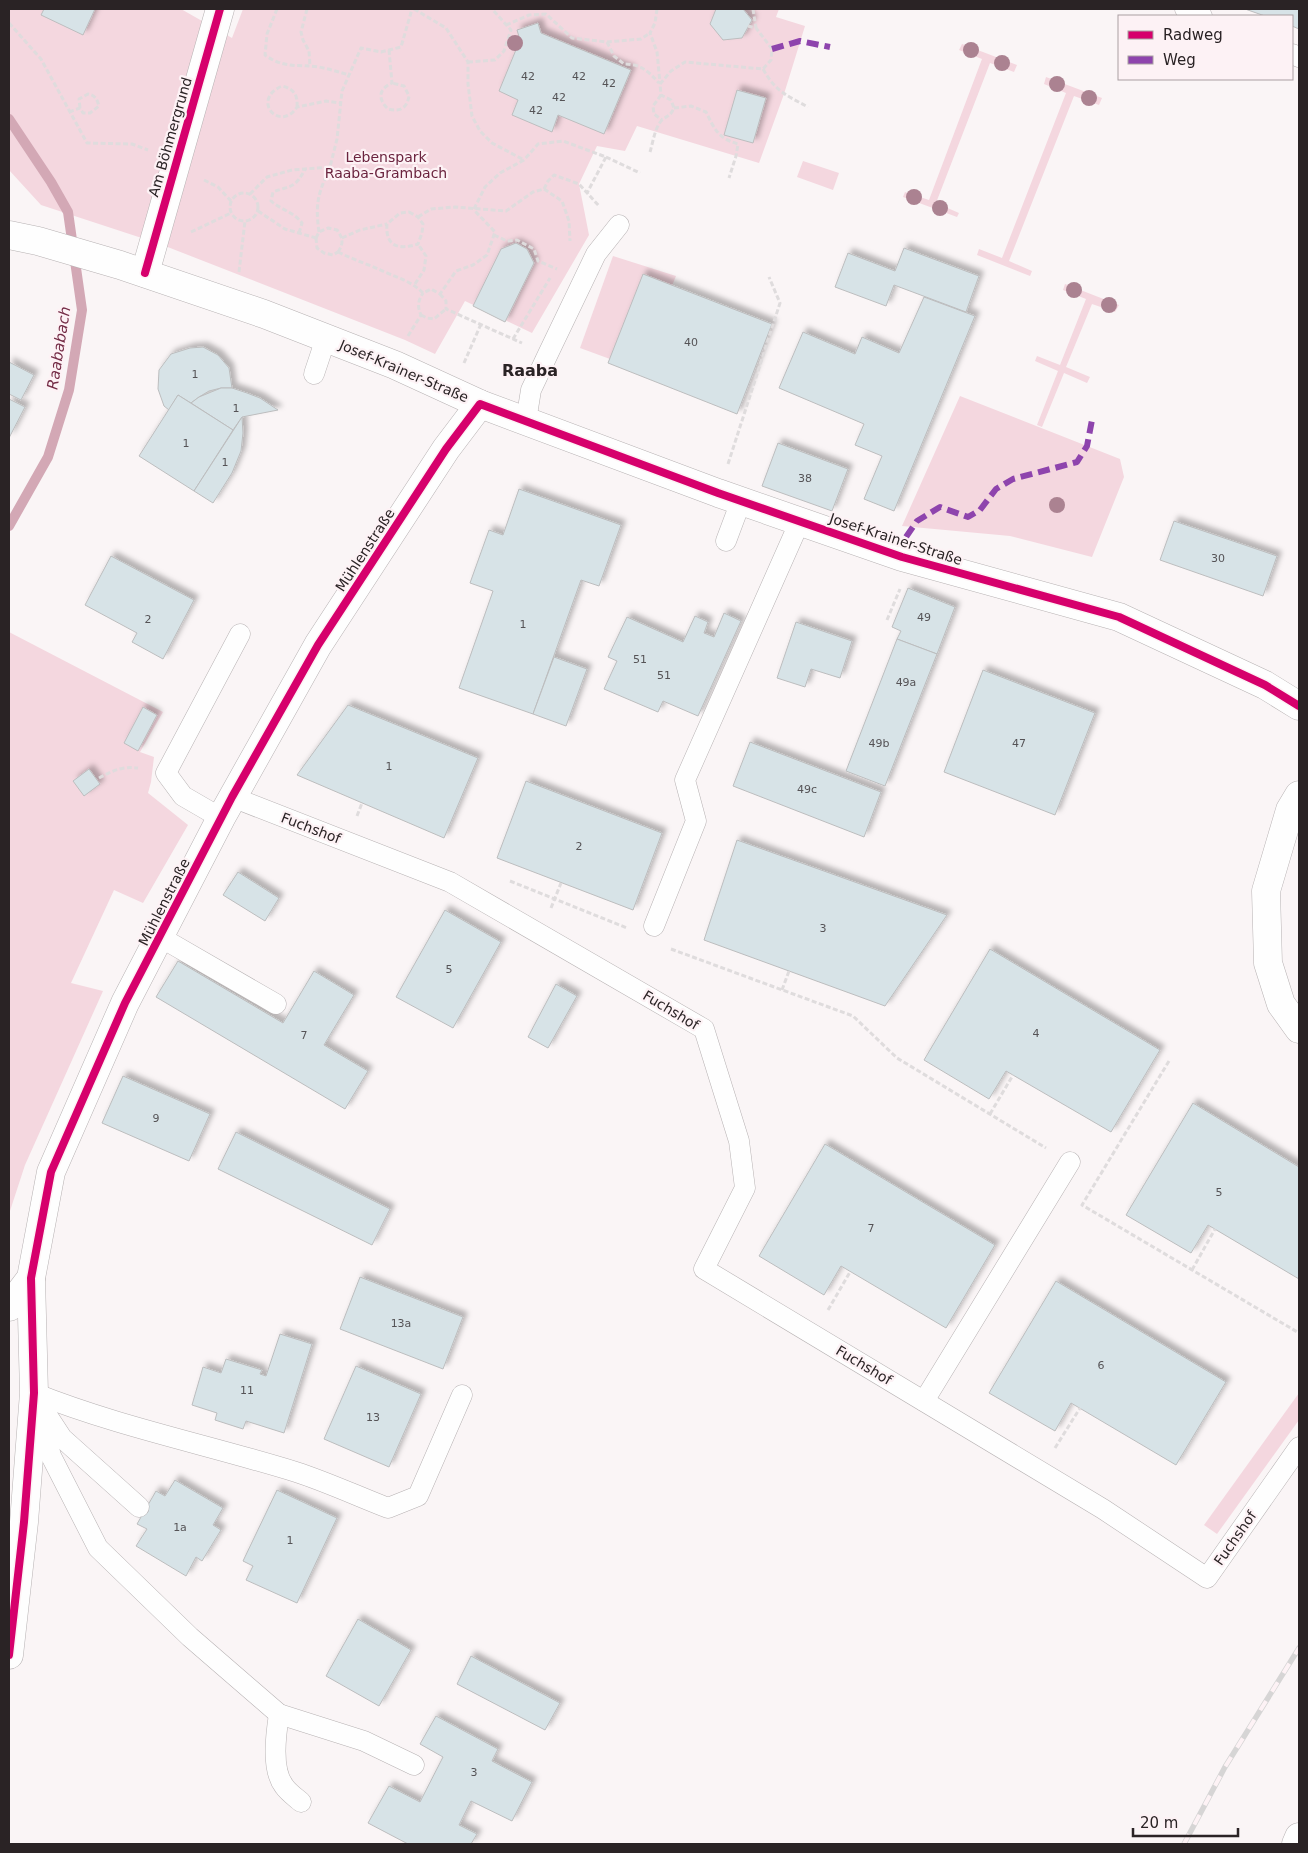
<svg xmlns="http://www.w3.org/2000/svg" width="1308" height="1853" font-family="'DejaVu Sans',sans-serif">
  <defs>
    <filter id="shadow"><feDropShadow dx="4.5" dy="-4.5" stdDeviation="2.5" flood-color="#0004"/></filter>
  </defs>
  <rect width="100%" height="100%" fill="#faf5f6"/>
  <g fill="#f4d7df">
    <path d="M9,9H181L232,38L243,9H779L776,17L805,26L784,94L759,163L637,126L625,151L597,146L579,184L589,235L532,333L465,301L435,354L405,340L160,244L41,205L9,170Z"/>
    <path d="M962,44L1017,65L1014,72L990,63L936,203L959,213L957,217L903,197L905,192L929,200L982,59L959,50Z"/>
    <path d="M1046,77L1102,98L1099,105L1074,96L1009,261L1032,271L1030,276L977,255L979,249L1002,258L1066,93L1044,84Z"/>
    <path d="M803,161L839,173L833,190L797,177Z"/>
    <path d="M613,256L676,276L671,288L610,359L580,348Z"/>
    <path d="M1065,284L1119,305L1115,312L1092,304L1066,367L1090,377L1087,383L1064,373L1042,427L1037,425L1058,371L1035,361L1037,356L1060,365L1086,299L1063,290Z"/>
    <path d="M960,396L1120,459L1124,477L1092,557L1010,536L902,526Z"/>
    <path d="M9,632L163,712L140,752L154,757L151,782L148,793L188,825L143,903L114,890L71,983L103,991L25,1165L9,1214Z"/>
    <path d="M1299,1393V1420L1217,1534L1204,1525Z"/>
  </g>
  <g fill="none" stroke-linecap="round" stroke-linejoin="round">
    <path stroke="#d3a8b5" stroke-width="10" d="M9,119L51,182L68,212L82,310L69,390L48,457L9,526"/>
  </g>
  <g fill="#d7e3e7" stroke="#bcbdbe" filter="url(#shadow)">
    <path d="M44,9H95L83,35L41,15Z"/>
    <path d="M716,9H743L752,20L742,38L723,40L710,24Z"/>
    <path d="M1245,9H1299V29L1292,26V16H1265Z"/>
    <path d="M538,23L541,33L631,70L604,134L558,115L552,132L512,115L518,100L499,91L520,40L517,30Z"/>
    <path d="M737,90L766,98L753,143L724,135Z"/>
    <path d="M516,243L527,249L534,263L505,322L473,306L501,249Z"/>
    <path d="M904,248L979,276L966,312L894,285L886,306L835,287L848,253L895,271Z"/>
    <path d="M643,274L772,324L737,414L608,363Z"/>
    <path d="M924,297L975,316L894,511L864,499L882,456L855,445L864,424L779,388L803,332L855,354L862,337L899,353Z"/>
    <path d="M203,347L218,355L229,368L232,388H221L209,391L199,397L191,403L178,395L169,410L164,406L158,389L159,370L171,354L190,348Z"/>
    <path d="M9,362L34,375L21,400L9,394Z"/>
    <path d="M221,388H232L247,393L260,398L278,410L242,417L233,430L191,403L199,397Z"/>
    <path d="M178,395L233,430L194,491L139,456Z"/>
    <path d="M9,399L25,407L9,438Z"/>
    <path d="M242,417L243,433L241,451L232,473L213,503L194,491Z"/>
    <path d="M778,443L848,469L832,511L762,486Z"/>
    <path d="M519,489L621,525L599,586L581,580L533,714L459,688L493,591L470,583L489,530L503,535Z"/>
    <path d="M1174,521L1277,556L1263,596L1160,560Z"/>
    <path d="M111,556L194,600L163,659L132,642L137,633L85,605Z"/>
    <path d="M908,588L955,607L937,654L897,639L901,631L892,627Z"/>
    <path d="M724,613L741,621L698,716L663,701L658,712L604,689L617,661L608,657L627,617L683,642L695,616L708,622L704,633L714,637Z"/>
    <path d="M796,622L852,641L840,678L811,669L805,687L777,678Z"/>
    <path d="M897,639L937,654L885,786L846,771Z"/>
    <path d="M554,657L587,669L566,726L533,714Z"/>
    <path d="M983,670L1095,713L1055,815L944,772Z"/>
    <path d="M348,705L478,758L444,838L297,775Z"/>
    <path d="M143,707L157,715L138,751L124,743Z"/>
    <path d="M750,742L881,792L864,837L733,786Z"/>
    <path d="M89,769L100,784L84,796L73,781Z"/>
    <path d="M526,781L662,833L633,910L497,858Z"/>
    <path d="M737,840L947,915L885,1006L704,940Z"/>
    <path d="M238,872L279,898L265,921L223,895Z"/>
    <path d="M445,910L501,942L453,1028L396,997Z"/>
    <path d="M990,949L1160,1050L1111,1132L1006,1071L989,1099L924,1060Z"/>
    <path d="M178,961L283,1023L314,971L354,995L324,1045L368,1071L345,1109L156,997Z"/>
    <path d="M556,984L577,996L548,1048L528,1037Z"/>
    <path d="M123,1076L210,1114L189,1161L102,1123Z"/>
    <path d="M1193,1103L1299,1167V1279L1208,1225L1191,1253L1126,1215Z"/>
    <path d="M236,1132L390,1209L372,1245L218,1169Z"/>
    <path d="M825,1144L995,1245L946,1328L841,1266L824,1295L759,1256Z"/>
    <path d="M360,1277L463,1317L443,1369L340,1329Z"/>
    <path d="M1056,1281L1226,1382L1176,1465L1071,1403L1055,1431L989,1393Z"/>
    <path d="M280,1334L312,1344L284,1433L246,1421L243,1429L215,1420L217,1413L192,1405L203,1367L221,1373L226,1359L262,1370L260,1374L266,1376Z"/>
    <path d="M356,1366L421,1394L389,1467L324,1439Z"/>
    <path d="M175,1480L223,1508L213,1525L221,1530L202,1561L196,1557L186,1576L136,1546L147,1529L137,1524L156,1491L165,1496Z"/>
    <path d="M277,1490L337,1518L297,1603L246,1580L253,1566L243,1561Z"/>
    <path d="M358,1619L411,1650L379,1706L326,1676Z"/>
    <path d="M471,1656L560,1703L545,1730L457,1684Z"/>
    <path d="M436,1716L498,1749L492,1761L532,1782L512,1821L471,1801L459,1825L477,1834L471,1844H408L368,1823L389,1786L420,1802L443,1757L420,1744Z"/>
  </g>
  <g fill="none" stroke-linecap="round" stroke-linejoin="round">
    <g stroke="#b7b2b3" stroke-width="21">
      <g id="lane">
        <path d="M1185,9L1202,16"/>
        <path d="M1292,54L1299,57"/>
        <path d="M314,374L326,338"/>
        <path d="M526,421L531,390L548,354L596,254L619,225"/>
        <path d="M726,541L741,501"/>
        <path d="M232,797L450,882L704,1029L739,1141L745,1188L704,1269L1103,1509L1207,1578L1299,1447"/>
        <path d="M221,818L183,796L166,773L240,634"/>
        <path d="M654,926L696,821L685,780L800,521"/>
        <path d="M160,937L276,1004"/>
        <path d="M34,1393C119,1427 209,1445 296,1472C327,1482 357,1496 388,1508L418,1496L462,1395"/>
        <path d="M924,1401L1070,1162"/>
        <path d="M38,1407L51,1456L98,1548L190,1637L279,1714L364,1741L414,1765"/>
        <path d="M45,1412L62,1438L139,1507"/>
        <path d="M279,1714C276,1734 271,1769 284,1786C288,1792 295,1797 301,1802"/>
      </g>
    </g>
    <g stroke="#b7b2b3" stroke-width="29">
      <g id="street">
        <path d="M145,273L220,9"/>
        <path d="M9,1655L24,1522L34,1393L31,1278"/>
        <path d="M1296,1844L1299,1837"/>
      </g>
    </g>
    <g stroke="#b7b2b3" stroke-width="29">
      <g id="secondary">
        <path d="M9,235L38,241L120,265L264,314L395,365L480,404L718,493L902,557L1119,617L1265,685L1299,706"/>
        <path d="M1299,795L1290,810L1266,891L1268,963L1281,1004L1299,1029"/>
        <path d="M9,1307L31,1278L51,1172L125,1003L221,818L318,645L446,449L480,404"/>
      </g>
    </g>
    <g stroke="#dfdcdd" stroke-width="3" stroke-dasharray="5 2.5" stroke-linecap="butt">
      <path d="M277,9L267,34L265,55C284,69 298,64 319,67C329,69 339,72 349,75"/>
      <path d="M307,9L301,32L303,40L309,51L310,66"/>
      <path d="M414,9L446,28L468,62V84L472,116L480,131L492,143L524,160"/>
      <path d="M657,9L655,23L650,33L657,52L660,83"/>
      <path d="M753,9L756,28"/>
      <path d="M9,23L41,59L87,143L132,144L148,150"/>
      <path d="M506,25L529,15L546,14L572,38L607,42L641,39L650,33"/>
      <path d="M607,42L614,56L624,64C641,64 648,71 659,83"/>
      <path d="M389,50L392,83C379,89 377,98 388,109C399,112 407,109 409,96L404,86L392,83"/>
      <path d="M468,62L495,60L504,51L511,30L492,9"/>
      <path d="M763,69C776,92 786,95 808,107"/>
      <path d="M661,95L653,106L654,114L662,120"/>
      <path d="M297,107C298,95 294,89 282,86C250,100 280,133 297,107L326,101L340,103"/>
      <path d="M674,108L691,106L706,112C715,130 718,138 738,144L736,156L729,178"/>
      <path d="M69,112L80,108L83,113H90L99,106C97,99 95,95 88,94L79,99L80,108"/>
      <path d="M650,152C653,142 655,127 662,120C669,114 669,118 674,108L671,100L661,95L660,84L671,71L685,62L763,69L771,60L772,49L756,28L748,26"/>
      <path d="M606,157L640,173"/>
      <path d="M204,180L218,187L231,201"/>
      <path d="M544,189L548,181L554,175L579,184L599,206"/>
      <circle cx="244" cy="207" r="14"/>
      <path d="M250,194L267,177L292,170L330,167L337,139L342,91L361,48L381,52L401,47L412,9"/>
      <path d="M474,209L485,187L500,173L524,160L538,144L563,141L606,157L587,193"/>
      <path d="M258,211L285,229L316,238"/>
      <path d="M409,212L418,217L423,224L422,233L418,244C399,250 385,247 387,224L400,213Z"/>
      <path d="M418,217L431,209L455,207L506,211L533,192L544,189L562,201L569,221L570,241"/>
      <path d="M191,232L231,213"/>
      <path d="M319,232C315,203 318,194 330,167"/>
      <path d="M299,233L302,223C294,212 281,210 271,201L273,192C291,185 295,189 305,169"/>
      <path d="M494,235L507,241L517,240L534,249L538,261L557,269"/>
      <path d="M316,238L319,232L328,228L337,230C343,238 344,243 338,252"/>
      <path d="M316,238L317,248L324,253L333,255L338,252"/>
      <path d="M342,238L360,230L387,224"/>
      <path d="M338,252C354,260 370,265 385,272C400,279 411,281 423,293L431,289L440,294L456,271L473,265L487,255L495,232L474,210"/>
      <path d="M239,272L245,221"/>
      <path d="M415,284L424,270L426,256L418,244"/>
      <path d="M440,294L446,301V309L522,343"/>
      <path d="M421,315L427,318L434,319L446,309"/>
      <path d="M408,336L421,315C417,306 418,301 423,293"/>
      <path d="M513,339L550,278"/>
      <path d="M464,363L481,324"/>
      <path d="M728,464L780,303L769,277"/>
      <path d="M887,620L900,589"/>
      <path d="M99,778C112,771 122,766 138,768"/>
      <path d="M357,816L362,803"/>
      <path d="M510,881L627,928"/>
      <path d="M551,908L561,883"/>
      <path d="M671,949L853,1016L897,1058L1046,1148"/>
      <path d="M782,990L789,971"/>
      <path d="M1169,1061L1082,1205L1299,1333"/>
      <path d="M990,1114L1013,1075"/>
      <path d="M1192,1270L1215,1229"/>
      <path d="M828,1310L850,1272"/>
      <path d="M1055,1448L1080,1408"/>
    </g>
    <use href="#lane" stroke="#fefefe" stroke-width="20"/>
    <use href="#street" stroke="#fefefe" stroke-width="28"/>
    <use href="#secondary" stroke="#fefefe" stroke-width="28"/>
    <g stroke="#d6d5d5" stroke-width="5.5">
      <path id="rail" d="M1184,1844L1225,1767L1299,1648"/>
    </g>
    <use href="#rail" stroke="#fdf2f5" stroke-width="4" stroke-dasharray="11" stroke-linecap="butt"/>
    <g stroke="#8e44ad" stroke-width="6" stroke-dasharray="12 6" stroke-linecap="butt">
      <path d="M772,49L800,41L830,47"/>
      <path d="M906,537L917,521L940,507L968,517L980,510L996,489L1013,479L1077,462L1087,446L1092,420"/>
    </g>
    <g stroke="#fdf2f5" stroke-width="11">
      <g id="cycleway">
        <path d="M145,273L220,9"/>
        <path d="M9,1655L24,1522L34,1393L31,1278L51,1172L125,1003L232,797L318,645L446,449L480,404L718,493L902,557L1119,617L1265,685L1299,706"/>
      </g>
    </g>
    <use href="#cycleway" stroke="#d6006c" stroke-width="8"/>
  </g>
  <g fill="#ab8291">
    <circle cx="515" cy="43" r="8"/>
    <circle cx="971" cy="50" r="8"/>
    <circle cx="1002" cy="63" r="8"/>
    <circle cx="1057" cy="84" r="8"/>
    <circle cx="1089" cy="98" r="8"/>
    <circle cx="914" cy="197" r="8"/>
    <circle cx="940" cy="208" r="8"/>
    <circle cx="1074" cy="290" r="8"/>
    <circle cx="1109" cy="305" r="8"/>
    <circle cx="1057" cy="505" r="8"/>
  </g>
  <g text-anchor="middle" dominant-baseline="central" stroke-width="4.5" stroke-linejoin="round" paint-order="stroke">
    <g font-size="11" fill="#555356">
      <text x="528" y="76">42</text>
      <text x="579" y="76">42</text>
      <text x="609" y="83">42</text>
      <text x="559" y="97">42</text>
      <text x="536" y="110">42</text>
      <text x="691" y="342">40</text>
      <text x="195" y="374">1</text>
      <text x="236" y="408">1</text>
      <text x="186" y="443">1</text>
      <text x="225" y="462">1</text>
      <text x="805" y="478">38</text>
      <text x="1218" y="558">30</text>
      <text x="924" y="617">49</text>
      <text x="148" y="619">2</text>
      <text x="523" y="624">1</text>
      <text x="640" y="659">51</text>
      <text x="664" y="675">51</text>
      <text x="906" y="682">49a</text>
      <text x="879" y="743">49b</text>
      <text x="1019" y="743">47</text>
      <text x="389" y="766">1</text>
      <text x="807" y="789">49c</text>
      <text x="579" y="846">2</text>
      <text x="823" y="928">3</text>
      <text x="449" y="969">5</text>
      <text x="1036" y="1033">4</text>
      <text x="304" y="1035">7</text>
      <text x="156" y="1118">9</text>
      <text x="1219" y="1192">5</text>
      <text x="871" y="1228">7</text>
      <text x="401" y="1323">13a</text>
      <text x="1101" y="1365">6</text>
      <text x="247" y="1390">11</text>
      <text x="373" y="1417">13</text>
      <text x="180" y="1527">1a</text>
      <text x="290" y="1540">1</text>
      <text x="474" y="1772">3</text>
    </g>
    <g font-size="14" fill="#2a2325" stroke="#fdf2f5">
      <text transform="translate(170 137) rotate(-74)">Am Böhmergrund</text>
      <text transform="translate(404 371) rotate(23)">Josef-Krainer-Straße</text>
      <text transform="translate(896 539) rotate(18)">Josef-Krainer-Straße</text>
      <text transform="translate(365 550) rotate(-57)">Mühlenstraße</text>
      <text transform="translate(311 828) rotate(21)">Fuchshof</text>
      <text transform="translate(164 902) rotate(-63)">Mühlenstraße</text>
      <text transform="translate(671 1010) rotate(31)">Fuchshof</text>
      <text transform="translate(864 1365) rotate(31)">Fuchshof</text>
      <text transform="translate(1235 1538) rotate(-55)">Fuchshof</text>
    </g>
    <g font-size="14" fill="#6b243f" stroke="#fdf2f5">
      <text x="386" y="157">Lebenspark<tspan x="386" dy="16">Raaba-Grambach</tspan></text>
    </g>
    <g font-size="15" font-style="italic" fill="#742c46" stroke="#fdf2f5">
      <text transform="translate(59 348) rotate(-81)">Raababach</text>
    </g>
    <g font-size="16" font-weight="bold" fill="#2a2325" stroke="#fdf2f5">
      <text x="530" y="370">Raaba</text>
    </g>
  </g>
  <rect width="1308" height="1853" fill="none" stroke="#2a2325" stroke-width="20"/>
  <rect x="1118" y="15" width="175" height="65" fill="#fdf2f5" stroke="#a99fa2"/>
  <rect x="1128" y="31" width="25" height="8" fill="#d6006c" stroke="#a99fa2"/>
  <text x="1163" y="40" font-size="15" fill="#2a2325">Radweg</text>
  <rect x="1128" y="56" width="25" height="8" fill="#8e44ad" stroke="#a99fa2"/>
  <text x="1163" y="65" font-size="15" fill="#2a2325">Weg</text>
  <path d="M1133 1828v8h105v-8" fill="none" stroke="#2a2325" stroke-width="2.5"/>
  <text x="1140" y="1828" font-size="15" fill="#2a2325" stroke="#fdf2f5" stroke-width="4" paint-order="stroke">20 m</text>
</svg>
